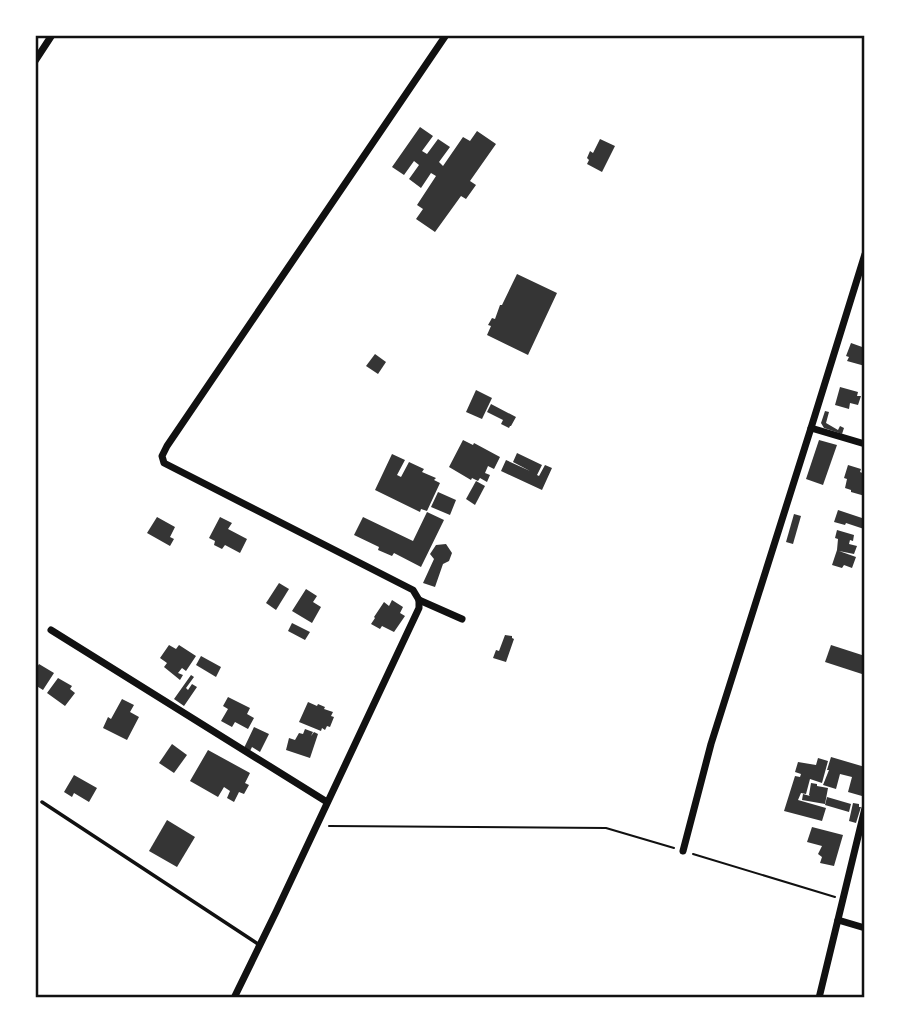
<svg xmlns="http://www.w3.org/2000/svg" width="900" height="1033" font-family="'Exo 2',sans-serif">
  <rect width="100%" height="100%" fill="#fff"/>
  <g fill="#353535">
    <path d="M420,127L433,136L422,151L427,154L438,139L450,147L439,162L443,166L463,137L470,141L477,131L496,144L470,181L476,185L466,199L461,196L435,232L416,219L423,209L417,205L436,176L431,173L421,188L409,179L419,165L414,161L404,175L392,167Z"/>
    <path d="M600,139L615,146L602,172L587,164L589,160L587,158L590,151L593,153Z"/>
    <path d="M517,274L557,293L528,355L487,335L491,326L488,325L492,318L495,319L500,305H502Z"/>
    <path d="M851,343L865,348V366L847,361L849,357L846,356Z"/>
    <path d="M375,354L386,362L378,374L366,366Z"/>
    <path d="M840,387L858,392L857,396H861L858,405L850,403L849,409L835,405Z"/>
    <path d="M476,390L492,398L482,419L466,412Z"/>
    <path d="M491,404L516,417L511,426H510L509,428L501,424L503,420L487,412Z"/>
    <path d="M825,411L829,412L826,423L838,430L840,426L844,428L842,434L824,428L821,423Z"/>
    <path d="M463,440L473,445L474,443L500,457L494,469L488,466L485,473L490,475L487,482L480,478L478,481L472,478L471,480L449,467Z"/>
    <path d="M819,440L837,445L823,485L806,479Z"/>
    <path d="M517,453L542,465L537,475L539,476L545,465L552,468L542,490L501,471L506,460L530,471L513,462Z"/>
    <path d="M392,454L405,460L397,475L401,477L409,462L424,469L422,472L436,478L434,480L440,483L427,511L421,509L420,512L375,490Z"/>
    <path d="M848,465L861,469L860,472L865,474V496L851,492V490L845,488L847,479L844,478Z"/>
    <path d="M476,481L485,486L475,505L466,499Z"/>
    <path d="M438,492L456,500L450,515L431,507Z"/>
    <path d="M838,510L862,518L865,522L864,529L846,523L845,525L834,522Z"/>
    <path d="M427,512L444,520L421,567L394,553L392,556L378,550L379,547L354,535L363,517L413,541Z"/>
    <path d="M794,514L801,516L793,544L786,542Z"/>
    <path d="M157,517L175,527L170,537L174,539L170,546L147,533Z"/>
    <path d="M220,517L232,523L228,529L247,539L240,553L225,545L222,549L214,545L215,541L209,538Z"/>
    <path d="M837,530L854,535L853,541L850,540L849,544L857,546L854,554L839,551L856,557L852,568L844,565L842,568L832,565L837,550L838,539L835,538Z"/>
    <path d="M446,544L452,553L449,561L443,564L435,587L423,583L434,559L430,554L436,545Z"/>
    <path d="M279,583L289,589L276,610L266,603Z"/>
    <path d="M306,589L317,596L313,602L321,607L312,623L292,611Z"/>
    <path d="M392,600L403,607L400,613L405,616L394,632L382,626L380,629L371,624L375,618L374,617L384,602L389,606Z"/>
    <path d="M292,623L310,632L305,640L288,631Z"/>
    <path d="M505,635L512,636V638L514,639L506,662L493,658L496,650L499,651Z"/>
    <path d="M169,645L176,649L179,645L196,656L186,671L182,668L178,673L183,675L180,680L164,667L167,663L160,658Z"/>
    <path d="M831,645L865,656V675L825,662Z"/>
    <path d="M201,656L221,667L216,677L196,665Z"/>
    <path d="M39,664L54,673L43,690L35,685V666L37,667Z"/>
    <path d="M191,675L194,677L186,688L188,690L192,684L197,687L184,706L174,699Z"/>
    <path d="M58,678L72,686L70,689L75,693L65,706L47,693Z"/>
    <path d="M228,697L250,708L247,714L254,718L248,729L235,722L232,727L221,721L228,709L223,706Z"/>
    <path d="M122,699L134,705L130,712L139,717L127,740L103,728L108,717L111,719Z"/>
    <path d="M308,702L317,706L318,704L325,707L324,709L333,712L331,716L334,717L330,727L327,726L325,730L322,728L321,731L299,722Z"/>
    <path d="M254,727L269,734L260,752L252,747L250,751L244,748Z"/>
    <path d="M305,729L313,732L311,736L314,732L318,734L310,758L286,750L289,738L295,740L299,733L303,734Z"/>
    <path d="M172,744L187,755L174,773L159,763Z"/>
    <path d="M208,750L250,773L245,783L249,785L244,794L239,792L234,802L227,798L230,791L224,787L218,797L190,781Z"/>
    <path d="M831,757L865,767V784L862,796L848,792L852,777L840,774L836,789L823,785L829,770H827Z"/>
    <path d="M818,758L828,761L822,783L810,779L806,794L801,793L798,800L826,808L822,821L784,811L795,776L800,777L801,774L795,772L798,762L816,765Z"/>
    <path d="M74,775L97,788L89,802L74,793L72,797L64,792Z"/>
    <path d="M811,783L817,784V786L828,788L825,804L802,800L803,794L810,796L809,795Z"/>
    <path d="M827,797L851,804L849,812L825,805Z"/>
    <path d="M853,803L859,804V807H861L856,823L849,821Z"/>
    <path d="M167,820L195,837L177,867L149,851Z"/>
    <path d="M812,827L843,835L834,866L820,863L822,857L818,854L822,846L807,842Z"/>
  </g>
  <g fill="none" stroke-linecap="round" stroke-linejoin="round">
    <g stroke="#111" stroke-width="2">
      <path d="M329,826L606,828L674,848"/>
      <path d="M693,854L835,897"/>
    </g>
    <path stroke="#111" stroke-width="3.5" d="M42,802L258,944"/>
    <g stroke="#111" stroke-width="7">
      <path d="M35,61L52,35"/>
      <path d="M865,254L811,428L865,444"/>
      <path d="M419,600L462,619"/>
      <path d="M51,630L327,802"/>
      <path d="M683,851L711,744L811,428"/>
      <path d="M838,920L865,928"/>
      <path d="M234,998L276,912L419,608V600L413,590L164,463L162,456L167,446L446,35"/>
      <path d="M819,998L865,808"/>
    </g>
  </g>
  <rect width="900" height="1033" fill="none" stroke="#ffffff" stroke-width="74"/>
  <rect x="37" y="37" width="826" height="959" fill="none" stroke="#111" stroke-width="2.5"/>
</svg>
